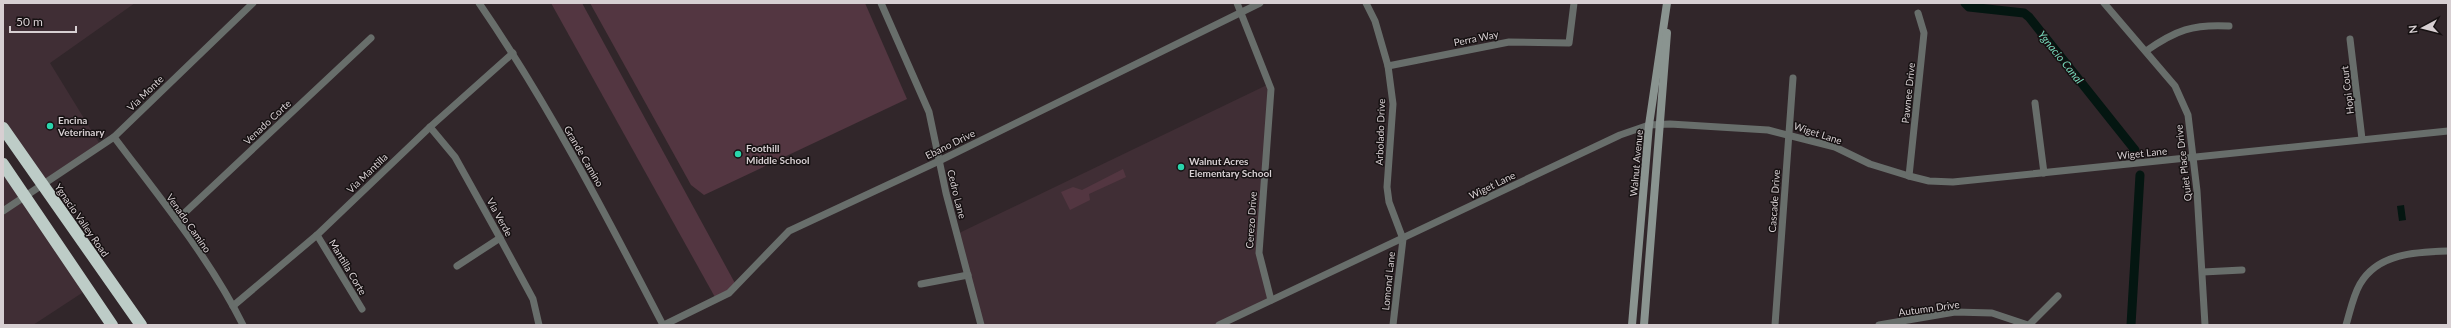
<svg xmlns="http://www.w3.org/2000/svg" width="2451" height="328" font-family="Lato,sans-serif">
  <rect width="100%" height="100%" fill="#31262a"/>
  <g fill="#402e35">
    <path d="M3,3H135L50,63L101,146L41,184L3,128Z"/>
    <path d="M1269,84L1259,253L1271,300L1219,325H981L957,234Z"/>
    <path d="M3,164L88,289L33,325H3Z"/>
  </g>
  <g fill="#533641">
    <path d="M551,3H582L736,285L716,299Z"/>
    <path d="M590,3H865L907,99L704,195L691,185Z"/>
    <path d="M1123,169L1126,177L1089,194L1090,200L1070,210L1061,192L1073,187L1082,190Z"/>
  </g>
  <path fill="#041611" d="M2404,205L2406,220L2399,221L2397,206Z"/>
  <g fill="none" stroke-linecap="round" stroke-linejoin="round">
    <g stroke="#041611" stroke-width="9">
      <path d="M1965,3L1969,7L2024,13L2029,17L2135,150"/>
      <path d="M2131,325L2140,175"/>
    </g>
    <g stroke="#686e6b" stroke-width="7">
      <path d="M479,3C549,105 606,215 663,325"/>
      <path d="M881,3L929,112L946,193L981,325"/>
      <path d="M1237,3L1271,89L1259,253L1271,300"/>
      <path d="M1366,3L1375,21L1388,66L1393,104L1387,187L1389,202L1403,239L1393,325"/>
      <path d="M2104,3L2175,86L2188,115L2197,191L2205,325"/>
      <path d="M2350,39L2362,139"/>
      <path d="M2146,51C2176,30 2193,24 2229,26"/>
      <path d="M1388,66L1509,42L1569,43L1574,3"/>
      <path d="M2035,103L2044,173"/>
      <path d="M430,127L455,157L500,238L533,299L539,325"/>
      <path d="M114,137C159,197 209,257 243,325"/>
      <path d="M1909,176L1924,33L1918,13"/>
      <path d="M3,211L114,137L253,3"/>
      <path d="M177,220L371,38"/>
      <path d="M317,235L362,309"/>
      <path d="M457,266L500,238"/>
      <path d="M2203,272L2242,270"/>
      <path d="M921,284L968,275"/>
      <path d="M233,306L317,235L430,127L513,53"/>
      <path d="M664,325L729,293L789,231L939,161L1260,3"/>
      <path d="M1219,325L1620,135L1649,125L1670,124L1768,130L1835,147L1870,164L1909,176L1929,181L1953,182L2448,131"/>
      <path d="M1775,325L1793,78"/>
      <path d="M1879,325L1955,312L1992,313L2028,325"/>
      <path d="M2029,325L2058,296"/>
      <path d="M2346,325C2350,312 2353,296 2360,284C2378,253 2416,252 2448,251"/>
    </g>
    <g stroke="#8a9490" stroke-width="8">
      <path d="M1632,325L1649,125L1667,3"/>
      <path d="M1644,325L1667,33"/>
    </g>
    <g stroke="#bdccc7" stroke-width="12">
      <path d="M3,128L141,325"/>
      <path d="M3,164L112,325"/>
    </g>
  </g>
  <g fill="#2ad5ac" stroke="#161112" stroke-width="1.5">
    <circle cx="50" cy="126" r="4"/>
    <circle cx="738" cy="154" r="4"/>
    <circle cx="1181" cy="167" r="4"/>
  </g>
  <g text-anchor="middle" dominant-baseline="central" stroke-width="3" stroke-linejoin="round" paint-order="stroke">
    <g font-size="10" fill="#d7cfd2" stroke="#161112">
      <text transform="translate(1476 38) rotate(-11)">Perra Way</text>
      <text transform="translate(2347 90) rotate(-97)">Hopi Court</text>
      <text transform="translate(145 93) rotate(-44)">Via Monte</text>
      <text transform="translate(1908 93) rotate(-84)">Pawnee Drive</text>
      <text transform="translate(267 122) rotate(-43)">Venado Corte</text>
      <text transform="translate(1380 132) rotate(-88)">Arbolado Drive</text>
      <text transform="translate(1818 133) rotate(18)">Wiget Lane</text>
      <text transform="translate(950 144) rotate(-26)">Ebano Drive</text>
      <text transform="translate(2142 153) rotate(-6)">Wiget Lane</text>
      <text transform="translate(584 156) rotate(60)">Grande Camino</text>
      <text transform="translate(1636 163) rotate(-85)">Walnut Avenue</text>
      <text transform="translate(2183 163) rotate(-97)">Quiet Place Drive</text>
      <text transform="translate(367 173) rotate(-44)">Via Mantilla</text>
      <text transform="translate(1492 185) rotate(-26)">Wiget Lane</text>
      <text transform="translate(957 194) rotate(76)">Cedro Lane</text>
      <text transform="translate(1774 201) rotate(-86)">Cascade Drive</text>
      <text transform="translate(500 217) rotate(61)">Via Verde</text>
      <text transform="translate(82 220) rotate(55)">Ygnacio Valley Road</text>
      <text transform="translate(1251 220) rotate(-86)">Cerezo Drive</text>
      <text transform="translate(189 223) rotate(55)">Venado Camino</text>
      <text transform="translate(348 267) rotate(59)">Mantilla Corte</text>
      <text transform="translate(1388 281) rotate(-84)">Lomond Lane</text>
      <text transform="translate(1929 308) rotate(-8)">Autumn Drive</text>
    </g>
    <g font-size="10" font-weight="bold" fill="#d7cfd2" stroke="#161112" text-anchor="start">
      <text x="58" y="120">Encina<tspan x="58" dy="12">Veterinary</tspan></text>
      <text x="746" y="148">Foothill<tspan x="746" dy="12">Middle School</tspan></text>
      <text x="1189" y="161">Walnut Acres<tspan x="1189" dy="12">Elementary School</tspan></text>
    </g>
    <g font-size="11" font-style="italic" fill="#76d7b9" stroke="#161112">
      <text transform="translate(2061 57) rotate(51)">Ygnacio Canal</text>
    </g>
  </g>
  <rect width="2451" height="328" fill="none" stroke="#d7cfd2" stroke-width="8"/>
  <g transform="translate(2423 28) rotate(263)" stroke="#161112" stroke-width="3" paint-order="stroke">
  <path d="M0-3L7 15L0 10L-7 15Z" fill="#d7cfd2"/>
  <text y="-6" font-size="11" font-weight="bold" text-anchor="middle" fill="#d7cfd2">N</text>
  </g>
  <path d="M10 26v6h66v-6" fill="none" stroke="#d7cfd2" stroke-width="2"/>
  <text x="16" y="26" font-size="12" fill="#d7cfd2" stroke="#161112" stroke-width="3" paint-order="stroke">50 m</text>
</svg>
